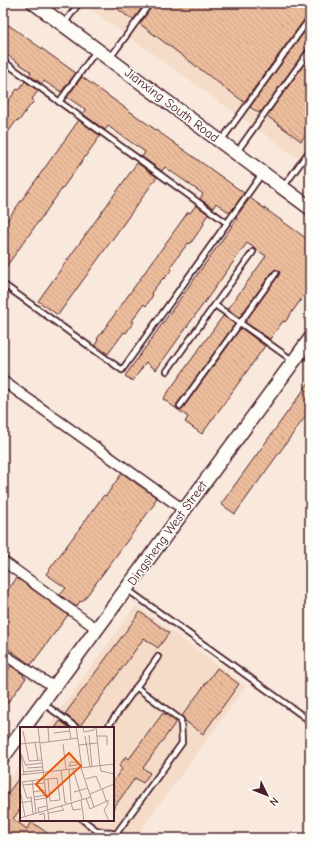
<svg xmlns="http://www.w3.org/2000/svg" width="313" height="841" font-family="'Comic Neue',sans-serif">
  <defs>
    <pattern id="building-back-hatch" width="6" height="6" patternUnits="userSpaceOnUse"><rect width="6" height="6" fill="#ecbd9c"/><path d="M-1 5l2 2M0 0l6 6M5-1l2 2" fill="none" stroke="#cca287"/></pattern>
  </defs>
  <rect width="100%" height="100%" fill="#f8e9dc"/>
  <filter id="ink" filterUnits="userSpaceOnUse"><feTurbulence type="fractalNoise" baseFrequency=".025" numOctaves="2"/><feDisplacementMap in="SourceGraphic" scale="8" xChannelSelector="R" yChannelSelector="G"/><feConvolveMatrix kernelMatrix="1 2 1 2 8 2 1 2 1" color-interpolation-filters="sRGB"/></filter>
  <g filter="url(#ink)">
    <g fill="#f4dcc9">
      <path d="M82,3H310V167Z"/>
      <path d="M136,605L246,686L135,838H3V788L21,763V820H113V728H47Z"/>
    </g>
    <g fill="url(#building-back-hatch)" stroke="#4a1f2b">
      <path d="M110,3H145L134,19L132,18L131,19Z"/>
      <path d="M154,3H310V14L307,16L244,102L140,24Z"/>
      <path d="M3,21L76,73L61,92L44,81L42,84L29,75L31,72L3,52Z"/>
      <path d="M310,24V46L307,48L261,112L260,111L259,113L250,107Z"/>
      <path d="M310,56V129L301,141L267,116Z"/>
      <path d="M82,77L244,193L230,213L216,203L213,208L200,199L203,194L165,167L162,171L142,157L145,152L108,126L105,130L83,114L86,110L67,97Z"/>
      <path d="M25,81L38,91L32,99L34,101L25,112L19,121L17,120L3,139V108L17,89L19,90Z"/>
      <path d="M79,120L100,136L3,271V226Z"/>
      <path d="M137,163L157,177L58,315L38,301Z"/>
      <path d="M250,198L310,241V287L285,322L283,321L270,339L245,322L279,275L280,272L278,270L273,271L239,318L228,309L266,256L247,243L156,370L146,362L133,381L125,376L237,219L236,217Z"/>
      <path d="M196,205L208,214L203,222L204,224L190,244L188,243L170,267L172,269L164,279L163,278L151,293L153,295L146,306L144,304L132,321L134,322L126,333L124,332L108,354L95,345L98,340L97,339L188,212L190,213Z"/>
      <path d="M223,316L235,324L177,404L176,407L178,409L183,408L241,328L265,346L202,434L185,422L188,417L163,399Z"/>
      <path d="M310,381V410L235,514L221,504Z"/>
      <path d="M122,473L157,498L154,502L155,503L82,602L80,601L77,606H75L60,595L66,588L46,574L104,495L106,496Z"/>
      <path d="M17,578L68,615L31,665L3,645V596Z"/>
      <path d="M140,612L169,633L158,648L144,638L80,726L65,714Z"/>
      <path d="M11,666L24,675L23,676L26,678L3,709V676Z"/>
      <path d="M217,668L239,684L203,734L185,721L182,716Z"/>
      <path d="M163,713L176,722L143,768L150,773L143,783L135,778L113,809V781L122,769L119,766L126,756L129,759Z"/>
      <path d="M60,721L71,728H55Z"/>
      <path d="M21,775V808L13,819L27,829L32,822L54,838H3V800Z"/>
    </g>
    <g fill="none" stroke-linecap="round" stroke-linejoin="round">
      <g stroke="#4a1f2b" stroke-width="8">
        <g id="lane">
          <path d="M64,24L79,3"/>
          <path d="M110,58L150,3"/>
          <path d="M3,61L227,223"/>
          <path d="M59,102L96,51"/>
          <path d="M221,141L310,18"/>
          <path d="M236,153L310,50"/>
          <path d="M284,186L310,150"/>
          <path d="M3,284L122,370L262,174"/>
          <path d="M215,305L292,360"/>
          <path d="M167,371L253,252"/>
          <path d="M180,406L276,273"/>
          <path d="M128,590L310,721"/>
          <path d="M43,703L77,728"/>
          <path d="M107,728L158,657"/>
          <path d="M83,820L96,830L116,834L182,743L181,720L136,687"/>
        </g>
      </g>
      <g stroke="#4a1f2b" stroke-width="12">
        <g id="street">
          <path d="M3,381L184,510"/>
          <path d="M3,561L97,629"/>
          <path d="M3,654L54,687"/>
        </g>
      </g>
      <g stroke="#4a1f2b" stroke-width="16">
        <g id="secondary">
          <path d="M34,3L310,208"/>
          <path d="M24,728L310,339"/>
          <path d="M3,757L21,733"/>
        </g>
      </g>
      <use href="#lane" stroke="#fdfcf7" stroke-width="4.5"/>
      <use href="#street" stroke="#fdfcf7" stroke-width="9"/>
      <use href="#secondary" stroke="#fdfcf7" stroke-width="13"/>
    </g>
  </g>
  <g text-anchor="middle" dominant-baseline="central" stroke-width="3" stroke-linejoin="round" paint-order="stroke">
    <g font-size="13" fill="#4a1f2b" stroke="#fdfcf7">
      <text transform="translate(172 105) rotate(37)">Jianxing South Road</text>
      <text transform="translate(167 533) rotate(-54)">Dingsheng West Street</text>
    </g>
  </g>
  <g transform="translate(20 727)">
    <rect width="94" height="94" fill="#f8e9dc"/>
    <path fill="none" stroke="#b29895" stroke-width="1" d="M18,0L29,94M28,0L29,15M49,0L51,12M56,0L62,41M63,0L64,5L74,3V0M76,0L80,39M3,4L9,34L22,33M34,6L50,4M69,8L72,40M65,9L70,40M76,9H87V18M15,15L18,33M20,16L58,11M0,17L20,15M43,17L46,42M59,18L77,16M0,24L6,39M1,27L4,48M6,38L22,36M48,39L57,38V35H50V39M80,39L81,44L94,47M7,41L23,40M61,41L74,80M53,42L62,72M41,43L45,76L47,75M49,43L51,74M4,45L23,43M0,48L94,37M66,52L76,49L81,61M12,53L16,86M24,53L28,52L37,51L40,73L30,74L28,52M3,58L25,56M82,61L86,74M13,65L25,63M54,65L68,61M1,67L5,90M70,67L94,57M11,69L13,87M14,70L26,68M11,71H7L2,55L24,52M66,71L70,82L89,73M14,73L26,71M61,73L64,94M87,74L88,77L84,83L89,94M51,75L53,83L61,82M0,76L12,74M19,85L18,81L27,79M29,86L44,83L41,79M19,88L24,86L25,94M0,91L71,70"/>
    <path fill="#e8590c" fill-opacity="0.15" stroke="#e8590c" stroke-width="2" d="M49,26L61,39L27,70L16,57Z"/>
    <rect width="94" height="94" fill="none" stroke="#4a1f2b" stroke-width="2"/>
  </g>
  <rect width="313" height="841" fill="none" stroke="#fdfcf7" stroke-width="16"/>
  <rect x="8" y="8" width="297" height="825" fill="none" stroke="#4a1f2b" stroke-width="1.5" filter="url(#ink)"/>
  <g transform="translate(267 795) rotate(133)" stroke="#fdfcf7" stroke-width="3" paint-order="stroke">
  <path d="M0-3L7 15L0 10L-7 15Z" fill="#4a1f2b"/>
  <text y="-6" font-size="11" font-weight="bold" text-anchor="middle" fill="#4a1f2b">N</text>
  </g>
</svg>
